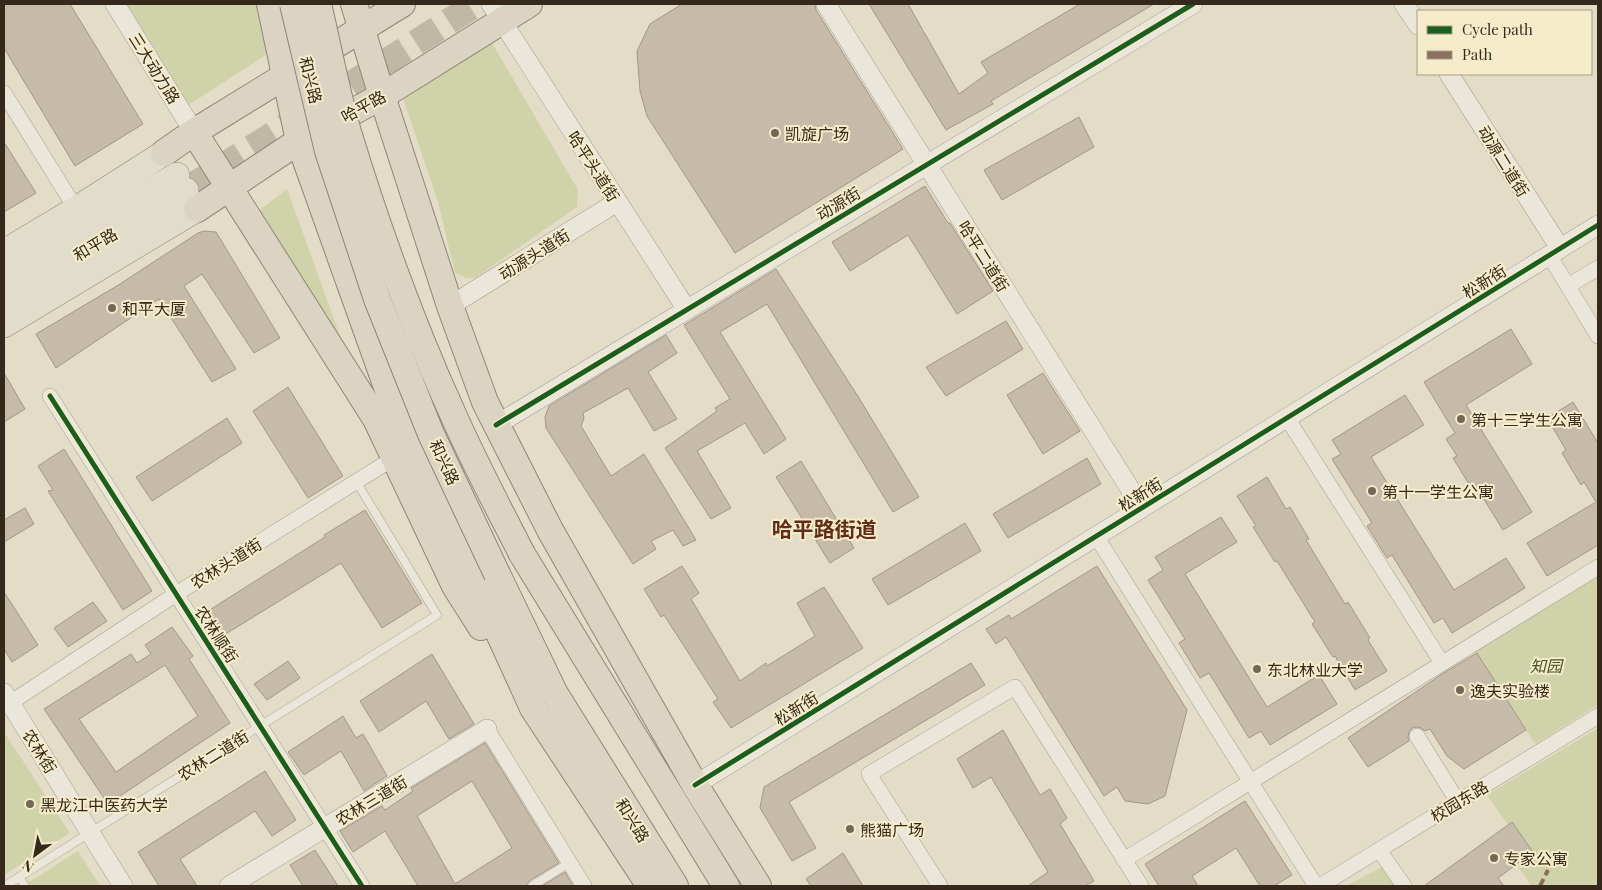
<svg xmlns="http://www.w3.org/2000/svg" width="1602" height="890" font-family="'Playfair Display','Noto Sans SC',serif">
  <rect width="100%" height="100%" fill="#e3dcc7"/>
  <g fill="#d0d3a9">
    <path d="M126,4H263L267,54L187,106Z"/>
    <path d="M492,43L578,190L577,207L475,278H467L455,273L438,202L403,98Z"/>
    <path d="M287,189L361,394L249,218Z"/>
    <path d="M1598,571V705L1535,744L1473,648Z"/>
    <path d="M1598,728V886H1531L1517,864L1533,852L1512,823L1508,825L1487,795Z"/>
    <path d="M4,732L70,833L4,875Z"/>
    <path d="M78,851L100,886H23Z"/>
    <path d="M1382,867L1396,886H1346Z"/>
  </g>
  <g fill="#c6baa8" stroke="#a29787" fill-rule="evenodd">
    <path d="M4,4H70L143,124L75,166L4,48Z"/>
    <path d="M682,4H815L816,10L903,149L735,253L647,116L640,91L637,51L650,24Z"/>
    <path d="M869,4H908L959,94L988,73L981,62L1080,4H1154L991,101L993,104L946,130Z"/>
    <path d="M1079,117L1094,147L1002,200L984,170Z"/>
    <path d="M4,142L36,193L4,212Z"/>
    <path d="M925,186L948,223H950L993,291L957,314L908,235L850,271L832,242Z"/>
    <path d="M204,231L216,232L280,338L254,353L202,274L184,286L236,369L212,382L159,299L56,368L36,334L120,284L198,233Z"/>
    <path d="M776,269L859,398L919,497L893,512L767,304L720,332L786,439L764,454L745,423L697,451L731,508L711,519L665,448L717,411L715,408L730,399L684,325Z"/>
    <path d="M1006,321L1023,349L946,396L926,367Z"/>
    <path d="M1511,329L1532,364L1466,405L1532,512L1503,530L1480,493L1475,494L1453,458L1457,456L1446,439L1455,433L1424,382Z"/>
    <path d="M666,335L677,353L648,372L677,419L654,431L628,388L583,413L584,418L581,426L611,476L644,454L696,540L683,546L673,530L651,541L656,549L633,564L546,428L545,417L549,406Z"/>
    <path d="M4,373L25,409L4,422Z"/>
    <path d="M1043,373L1080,431L1043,454L1007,395Z"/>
    <path d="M288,387L343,476L308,498L253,411Z"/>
    <path d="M1405,395L1424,425L1371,457L1454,590L1506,558L1525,588L1452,633L1443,618L1434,623L1392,555L1387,558L1367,526L1372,523L1332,459L1341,454L1332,440Z"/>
    <path d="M1573,402L1598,443V545L1547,576L1527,543L1596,502L1584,482L1581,485L1562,453L1566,450L1547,418Z"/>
    <path d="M227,418L242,443L152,501L136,477Z"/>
    <path d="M64,449L152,591L123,610L48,491L53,490L38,466Z"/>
    <path d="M1087,458L1101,484L1008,538L993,514Z"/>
    <path d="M801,461L854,548L830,563L776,477Z"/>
    <path d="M1267,477L1286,509L1290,507L1309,539L1306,540L1345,604L1348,602L1370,638L1368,640L1387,671L1355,690L1335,656L1333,657L1312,624L1315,622L1277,561L1275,562L1253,527L1256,526L1237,496Z"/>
    <path d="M25,508L34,524L4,542V520Z"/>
    <path d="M365,510L422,603L382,628L341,563L224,635L208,611L325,537L324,535Z"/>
    <path d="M1221,517L1237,542L1185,574L1267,707L1319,675L1337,704L1270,745L1261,731L1249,738L1209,673L1200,678L1179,643L1185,639L1148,580L1163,570L1155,557Z"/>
    <path d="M965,523L981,551L888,605L872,579Z"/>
    <path d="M682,566L699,593L691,599L740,681L766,663L767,666L815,636L797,603L824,587L863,648L731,728L713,702L718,699L664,615L661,617L644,589Z"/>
    <path d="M1097,566L1187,710L1165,796L1148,804L1125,801L1117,787L1104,796L1006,637L996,644L986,629L1009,615L1011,619Z"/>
    <path d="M4,592L38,645L12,662L4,649Z"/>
    <path d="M93,602L107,621L68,647L54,628Z"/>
    <path d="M172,627L193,656L189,659L230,723L108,804L44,709L131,654L137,663L151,654L145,645ZM165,665L198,716L116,772L79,719Z"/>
    <path d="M1477,653L1526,730L1464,769L1447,756L1430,729L1425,731L1421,728L1416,727L1412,728L1409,732L1408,737L1409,741L1368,767L1348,738L1442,674Z"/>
    <path d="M432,654L474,724L449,739L426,701L379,732L360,701Z"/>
    <path d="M288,661L300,678L267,700L254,684Z"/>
    <path d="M971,663L985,685L789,802L816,848L792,861L760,808L764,787Z"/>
    <path d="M343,716L356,738L363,734L387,776L364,791L341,751L304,775L288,752Z"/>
    <path d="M1003,730L1040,795L1050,789L1067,818L1060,824L1094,881L1085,886H1028L1048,872L991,777L973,788L957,759Z"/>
    <path d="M485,743L559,863L529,881L526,886H418L385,831L353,852L340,831L382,806L385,810L413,791L411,788ZM472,781L512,848L455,884L417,816Z"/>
    <path d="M265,771L296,820L272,836L255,811L180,859L197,886H159L138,852Z"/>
    <path d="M1245,801L1292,875L1274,886H1260L1236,848L1192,876L1198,886H1159L1145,864Z"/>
    <path d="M1512,822L1533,852L1498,878L1504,886H1424Z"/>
    <path d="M315,850L338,886H303L290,865Z"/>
    <path d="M843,853L863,886H811L806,879Z"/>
    <path d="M565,872L573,886H542Z"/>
  </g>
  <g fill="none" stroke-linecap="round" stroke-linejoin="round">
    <path stroke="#c0b8a5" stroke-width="26" stroke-dasharray="26 13" stroke-linecap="butt" d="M186,190L476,4"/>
    <g stroke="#a7a091" stroke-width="9">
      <g id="service">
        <path d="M19,877L25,886"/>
        <path d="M5,886L437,615L356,481"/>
        <path d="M532,886L569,863"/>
      </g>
    </g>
    <g stroke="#a7a091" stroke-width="16">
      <g id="minor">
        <path d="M4,93L76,209"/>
        <path d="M1549,255L1598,336"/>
        <path d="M1568,286L1598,268"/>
        <path d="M50,396L362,886"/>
        <path d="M1287,418L1442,663"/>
        <path d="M1096,536L1316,886"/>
        <path d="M10,703L176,594L394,458"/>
        <path d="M487,729L584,886"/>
        <path d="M1417,736L1458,802"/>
        <path d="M1379,850L1404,886"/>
        <path d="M1124,860L1598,567"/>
        <path d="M940,886L869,774L1015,687L1141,886"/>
        <path d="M1320,886L1598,716"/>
      </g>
    </g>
    <g stroke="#a7a091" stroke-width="20">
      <g id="tertiary">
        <path d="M115,4L194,132"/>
        <path d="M491,4L687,310"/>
        <path d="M826,4L1142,508"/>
        <path d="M1404,4L1418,25"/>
        <path d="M1449,74L1560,248"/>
        <path d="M450,306L617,202"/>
        <path d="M496,425L1193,4"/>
        <path d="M4,693L123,886"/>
        <path d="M695,785L1598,225"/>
        <path d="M229,886L487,729"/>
      </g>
    </g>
    <g stroke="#8c8678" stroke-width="26">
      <g id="primary">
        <path d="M4,252L76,209L164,153"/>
        <path d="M4,276L177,175"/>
        <path d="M4,298L186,190"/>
        <path d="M4,325L197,209"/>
      </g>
    </g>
    <g stroke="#8c8678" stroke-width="28">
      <g id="trunk">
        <path d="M270,4L299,141L404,435L472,574L533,708L650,886"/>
        <path d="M354,4L382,96L450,306L485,402L550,530L695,785L758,886"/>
        <path d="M194,132L376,419L455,586L481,627"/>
        <path d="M164,153L194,132L402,4"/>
        <path d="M197,209L299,141L382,96L529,4"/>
        <path d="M522,554L726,886"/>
        <path d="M497,574L555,694L675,886"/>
      </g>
    </g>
    <use href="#service" stroke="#eae6da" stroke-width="8"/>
    <use href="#minor" stroke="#eae6da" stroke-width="15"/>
    <use href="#tertiary" stroke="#eae6da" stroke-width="19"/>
    <use href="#primary" stroke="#e2ddcb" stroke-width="25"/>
    <use href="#trunk" stroke="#dcd4c2" stroke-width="26"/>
    <g stroke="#8c8678" stroke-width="28" stroke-linecap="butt">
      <g id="trunk-bridge">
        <path d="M293,4L328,151L377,299L431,434L497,574"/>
        <path d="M318,4C328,46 336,90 348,132C377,227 411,322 452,412C473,460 498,507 522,554"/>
      </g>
    </g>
    <use href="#trunk-bridge" stroke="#dcd4c2" stroke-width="26"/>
    <path stroke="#8d6e63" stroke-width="4" stroke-dasharray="8 4" stroke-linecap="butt" d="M1540,886L1548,870"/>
    <g stroke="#f5eccb" stroke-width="8">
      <g id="cycleway">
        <path d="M50,396L362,886"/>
        <path d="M496,425L1193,4"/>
        <path d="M695,785L1598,225"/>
      </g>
    </g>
    <use href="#cycleway" stroke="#1b5e20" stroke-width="5"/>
  </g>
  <g fill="#716857" stroke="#f5eccb" stroke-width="2">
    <circle cx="775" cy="133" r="5"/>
    <circle cx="112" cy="308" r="5"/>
    <circle cx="1461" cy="419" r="5"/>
    <circle cx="1372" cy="491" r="5"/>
    <circle cx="1257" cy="669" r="5"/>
    <circle cx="1460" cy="690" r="5"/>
    <circle cx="30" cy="804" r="5"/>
    <circle cx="850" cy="829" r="5"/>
    <circle cx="1494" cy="858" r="5"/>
  </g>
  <g text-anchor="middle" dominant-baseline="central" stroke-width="4" stroke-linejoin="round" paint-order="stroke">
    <g font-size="16" fill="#34291b" stroke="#f5eccb">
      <text transform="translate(155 68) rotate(58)">三大动力路</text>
      <text transform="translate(311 80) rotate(76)">和兴路</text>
      <text transform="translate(363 106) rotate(-29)">哈平路</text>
      <text transform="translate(1504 161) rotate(58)">动源二道街</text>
      <text transform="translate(594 166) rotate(57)">哈平头道街</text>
      <text transform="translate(838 203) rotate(-31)">动源街</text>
      <text transform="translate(95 244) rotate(-31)">和平路</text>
      <text transform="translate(534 254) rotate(-32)">动源头道街</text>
      <text transform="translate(984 256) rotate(58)">哈平二道街</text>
      <text transform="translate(1484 281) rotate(-32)">松新街</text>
      <text transform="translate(445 462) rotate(65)">和兴路</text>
      <text transform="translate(1140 494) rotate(-32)">松新街</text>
      <text transform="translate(226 563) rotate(-32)">农林头道街</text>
      <text transform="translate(217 634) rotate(57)">农林顺街</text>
      <text transform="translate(796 708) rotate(-32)">松新街</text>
      <text transform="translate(40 751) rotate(58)">农林街</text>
      <text transform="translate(213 755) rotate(-32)">农林二道街</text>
      <text transform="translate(371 800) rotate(-31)">农林三道街</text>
      <text transform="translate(1459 801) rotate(-31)">校园东路</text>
      <text transform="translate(633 820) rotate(58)">和兴路</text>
    </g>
    <g font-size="16" fill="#34291b" stroke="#f5eccb" text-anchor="start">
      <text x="785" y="133">凯旋广场</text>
      <text x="122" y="308">和平大厦</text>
      <text x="1471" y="419">第十三学生公寓</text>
      <text x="1382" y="491">第十一学生公寓</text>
      <text x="1267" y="669">东北林业大学</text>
      <text x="1470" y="690">逸夫实验楼</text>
      <text x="40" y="804">黑龙江中医药大学</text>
      <text x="860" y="829">熊猫广场</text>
      <text x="1504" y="858">专家公寓</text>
    </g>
    <g font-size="16" font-style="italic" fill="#425121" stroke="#f5eccb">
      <text x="1546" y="665">知园</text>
    </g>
    <g font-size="21" font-weight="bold" fill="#612d1a" stroke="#f5eccb">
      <text x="824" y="528">哈平路街道</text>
    </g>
  </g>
  <rect width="1602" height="890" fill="none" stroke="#34291b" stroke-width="10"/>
  <rect x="1417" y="10" width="175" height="65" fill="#f5eccb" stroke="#a89e85"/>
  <rect x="1427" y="26" width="25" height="8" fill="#1b5e20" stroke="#a89e85"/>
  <text x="1462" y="35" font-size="15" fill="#34291b">Cycle path</text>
  <rect x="1427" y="51" width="25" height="8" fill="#8d6e63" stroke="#a89e85"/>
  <text x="1462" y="60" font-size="15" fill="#34291b">Path</text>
  <g transform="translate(35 855) rotate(212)" stroke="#f5eccb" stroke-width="4" paint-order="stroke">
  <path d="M0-4L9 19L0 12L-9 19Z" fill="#34291b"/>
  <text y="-8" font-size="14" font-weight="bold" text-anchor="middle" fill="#34291b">N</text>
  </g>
</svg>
